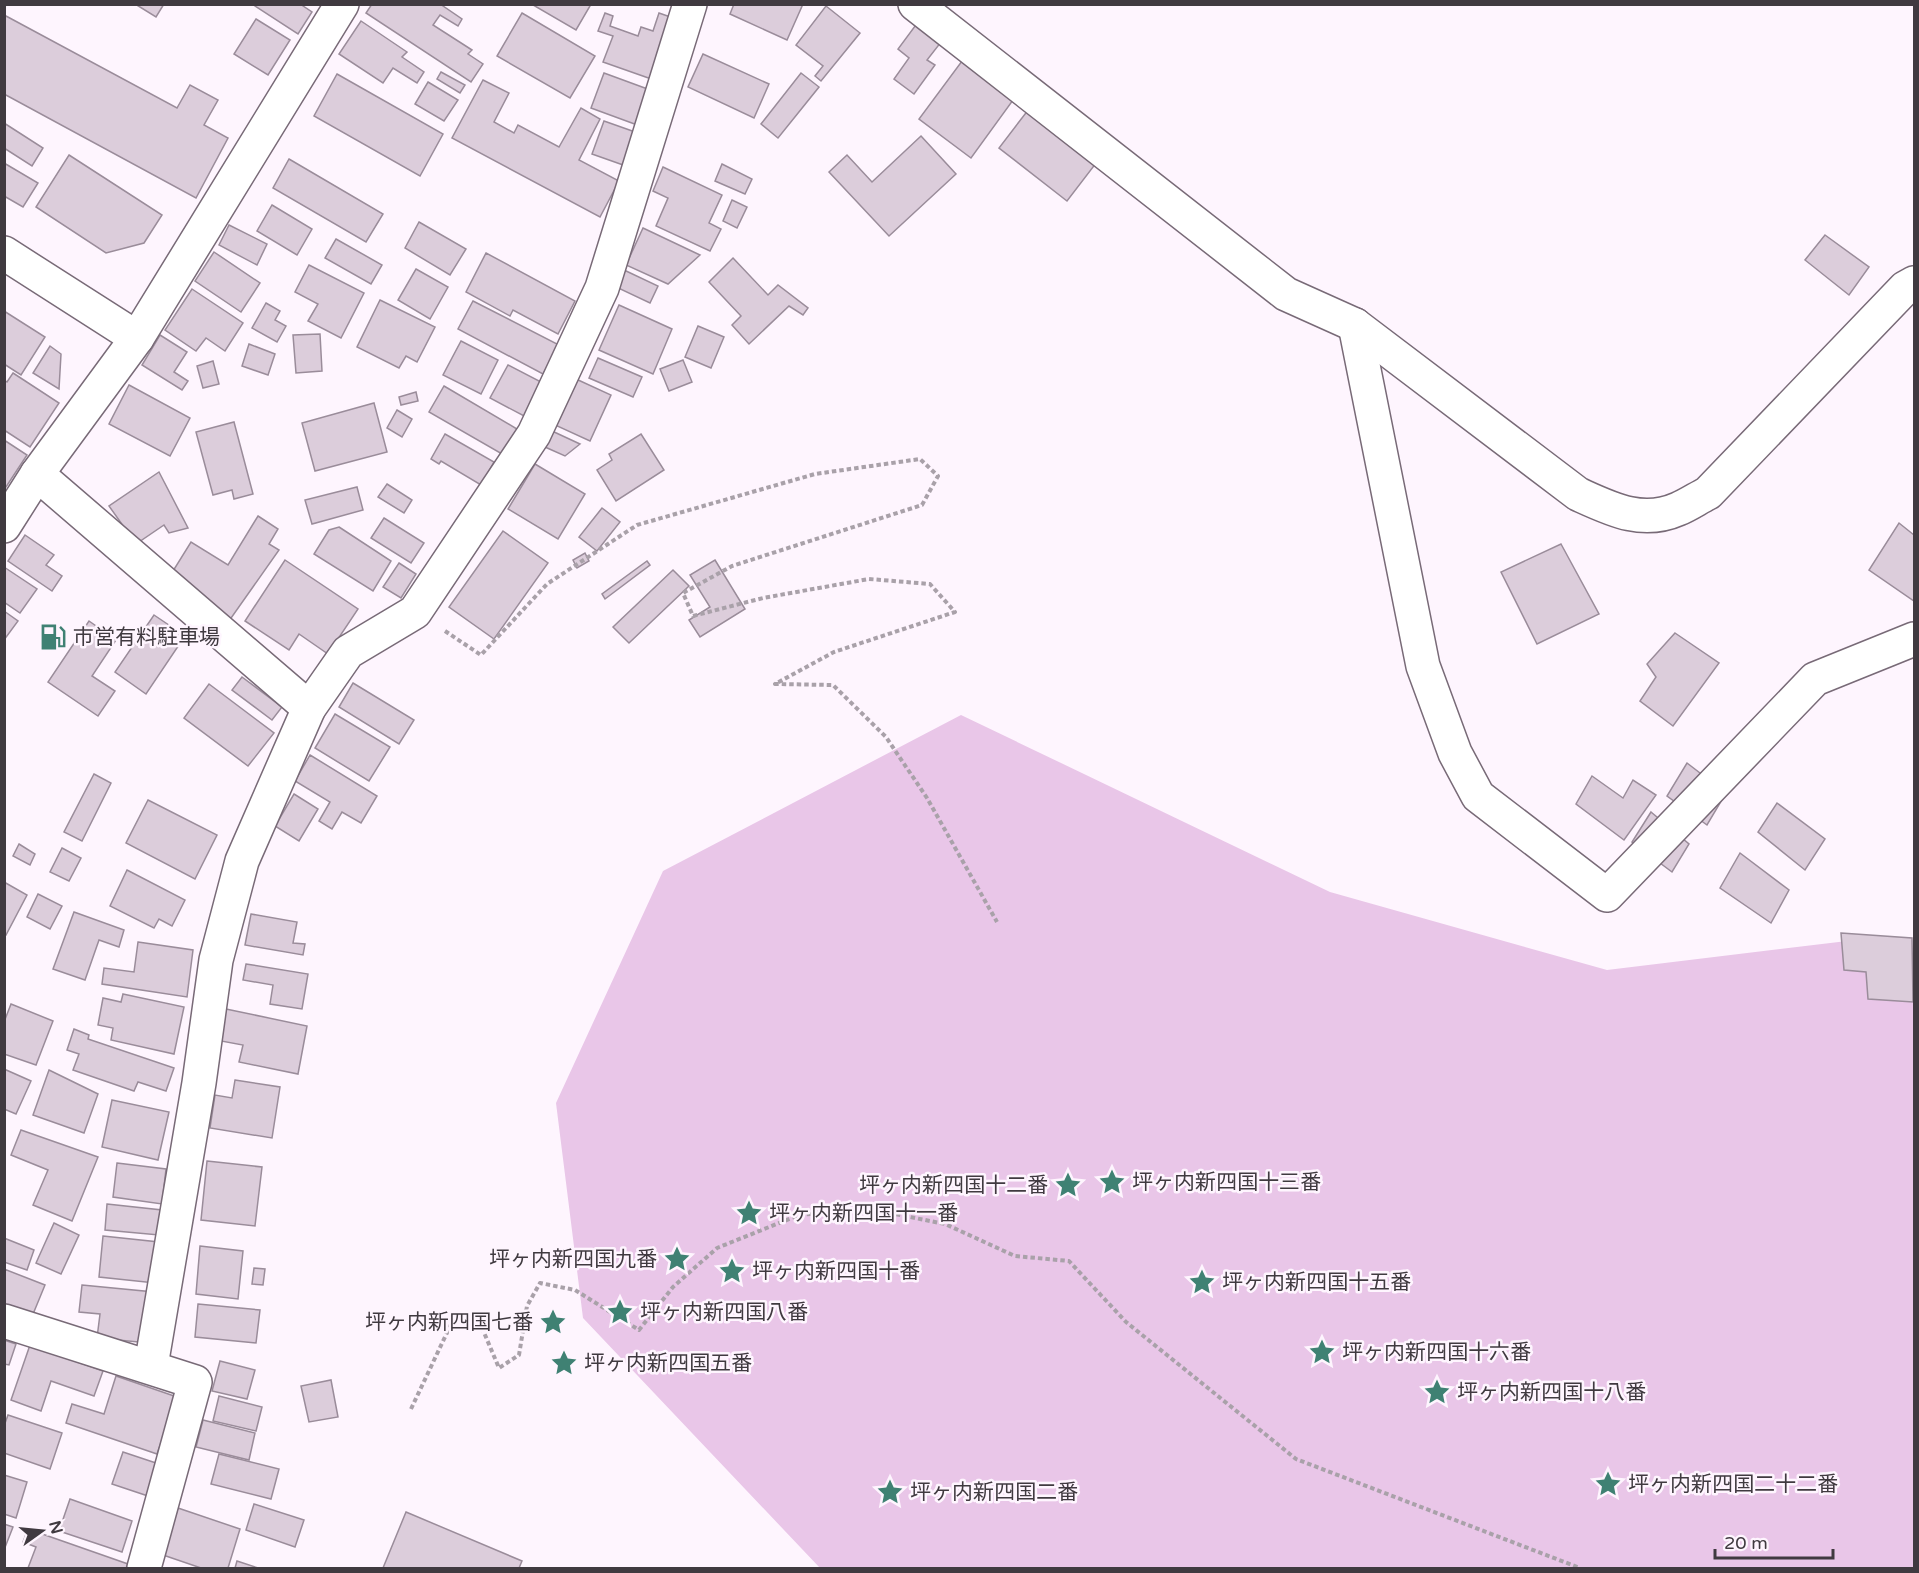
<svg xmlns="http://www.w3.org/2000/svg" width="1919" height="1573" font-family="'Varela Round','Noto Sans JP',sans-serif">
  <rect width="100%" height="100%" fill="#fef5fe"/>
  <path fill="#e9c6e8" d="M961,715L1330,892L1607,970L1847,941L1914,994V1568H820L583,1318L556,1103L663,871Z"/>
  <g fill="#dccddb" stroke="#9a8c9a" stroke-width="1.5">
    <path d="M135,4H164L156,17Z"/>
    <path d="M252,4H300L312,12L298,34Z"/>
    <path d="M372,4H440L462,19L458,26L440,15L433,25L472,50L468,54L483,64L471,82L366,13Z"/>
    <path d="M587,4L590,6L576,30L533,5Z"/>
    <path d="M734,4H803L787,40L730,14Z"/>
    <path d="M826,6L860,33L821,81L815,76L823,66L796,45Z"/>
    <path d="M522,13L595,56L570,98L497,56Z"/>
    <path d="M605,13L613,16L610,26L638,36L641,27L653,31L659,13L679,20L657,81L603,62L613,36L598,31Z"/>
    <path d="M6,16L177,108L190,85L218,100L204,125L228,138L196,198L4,94V19Z"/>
    <path d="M921,18L945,37L927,60L935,65L914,94L894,79L909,58L898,49Z"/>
    <path d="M256,19L290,40L268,75L234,54Z"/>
    <path d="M361,21L407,52L402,57L424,72L417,83L393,68L383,83L339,54Z"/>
    <path d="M703,54L769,84L754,118L688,87Z"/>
    <path d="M965,57L1016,96L971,158L919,119Z"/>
    <path d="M441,72L465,85L460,93L437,79Z"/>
    <path d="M604,73L653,91L640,126L591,108Z"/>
    <path d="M801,73L819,87L778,138L761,124Z"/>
    <path d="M337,74L443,134L420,176L314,116Z"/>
    <path d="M483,80L509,93L494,122L514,133L518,125L559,147L581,108L600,119L579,160L619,181L600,217L452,138Z"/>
    <path d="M428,82L458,100L444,121L415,104Z"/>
    <path d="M1032,105L1100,158L1067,201L999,148Z"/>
    <path d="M604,121L638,133L626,166L592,154Z"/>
    <path d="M4,123L43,148L32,166L4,148Z"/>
    <path d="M921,136L956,174L889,236L829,172L847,155L872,182Z"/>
    <path d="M69,155L162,215L144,243L106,253L36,207Z"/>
    <path d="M289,159L383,214L366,242L273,188Z"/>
    <path d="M4,163L38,183L23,207L4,196Z"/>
    <path d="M722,164L752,179L745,194L715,181Z"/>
    <path d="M663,167L722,195L709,223L721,229L710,251L656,226L668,198L653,191Z"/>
    <path d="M732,200L747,207L737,228L723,221Z"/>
    <path d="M272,205L312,229L297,255L257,231Z"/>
    <path d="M419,222L466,249L450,275L405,248Z"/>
    <path d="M229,225L267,244L257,265L219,245Z"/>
    <path d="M643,228L700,255L668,284L626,265Z"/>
    <path d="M1825,235L1869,267L1849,295L1805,260Z"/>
    <path d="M336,239L382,265L371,284L325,258Z"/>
    <path d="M214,252L260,283L241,312L195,281Z"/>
    <path d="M486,253L575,301L558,334L513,310L510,316L466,292Z"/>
    <path d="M733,258L768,295L778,285L808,308L803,315L789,306L749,344L732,325L741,316L709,282Z"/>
    <path d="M309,265L364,293L341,338L308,321L318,304L295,292Z"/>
    <path d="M416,269L448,287L430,319L398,300Z"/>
    <path d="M624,270L658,286L650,303L616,287Z"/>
    <path d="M192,289L243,323L225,351L206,338L196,351L165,330Z"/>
    <path d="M380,300L435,327L417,362L406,356L399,368L357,347Z"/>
    <path d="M473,301L559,345L543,374L458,329Z"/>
    <path d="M266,303L280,311L275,320L286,326L277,342L252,328Z"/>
    <path d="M619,305L672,329L653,374L599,350Z"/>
    <path d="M4,311L45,337L21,375L4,364Z"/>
    <path d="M698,326L724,337L711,368L685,357Z"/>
    <path d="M320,334L322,371L296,373L293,335Z"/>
    <path d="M160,335L187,352L174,372L188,381L182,390L142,365Z"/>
    <path d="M461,341L498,360L481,394L443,375Z"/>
    <path d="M249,344L275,354L268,375L242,366Z"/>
    <path d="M50,346L61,354L59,389L33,373Z"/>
    <path d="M598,358L642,377L633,397L589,378Z"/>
    <path d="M683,360L692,382L669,391L660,369Z"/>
    <path d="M213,361L219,384L203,388L197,366Z"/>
    <path d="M508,365L543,383L526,417L490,398Z"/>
    <path d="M13,373L59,403L30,447L4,430V380L7,382Z"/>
    <path d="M576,379L611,395L590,441L555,425Z"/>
    <path d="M129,385L190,418L170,456L109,424Z"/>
    <path d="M444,386L517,429L502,454L429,412Z"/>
    <path d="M416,392L418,401L401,405L399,397Z"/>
    <path d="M374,403L387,452L315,471L302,423Z"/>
    <path d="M397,410L412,419L402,437L387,428Z"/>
    <path d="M234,422L253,494L234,499L232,490L213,495L196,432Z"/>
    <path d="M552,431L580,444L565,456L545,447Z"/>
    <path d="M445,434L494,462L481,485L441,461L439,464L431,459Z"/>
    <path d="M641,434L664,470L616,501L597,470L612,460L609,454Z"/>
    <path d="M4,440L27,455L4,490Z"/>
    <path d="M535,464L585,494L558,539L508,509Z"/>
    <path d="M159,472L188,528L169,533L164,525L136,544L109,506Z"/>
    <path d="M387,484L412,500L404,513L378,497Z"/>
    <path d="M357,487L363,510L312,524L305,500Z"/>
    <path d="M602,508L620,522L597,551L579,537Z"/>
    <path d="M258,516L278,529L269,544L279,550L229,621L168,579L191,542L228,565Z"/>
    <path d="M384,518L424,543L411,563L371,538Z"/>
    <path d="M1899,523L1914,535V601L1869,570Z"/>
    <path d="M339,527L391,561L373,591L314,554L329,530Z"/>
    <path d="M503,531L548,563L494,639L449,607Z"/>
    <path d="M25,535L54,555L46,565L62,576L52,591L8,561Z"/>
    <path d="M1561,544L1599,614L1537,644L1501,572Z"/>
    <path d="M585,553L589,561L577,568L573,560Z"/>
    <path d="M285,560L358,609L328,654L299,634L289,650L245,621Z"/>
    <path d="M715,560L745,609L700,637L689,620L710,607L690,575Z"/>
    <path d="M647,561L650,565L605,599L602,594Z"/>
    <path d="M399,563L416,574L401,598L383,587Z"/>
    <path d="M4,567L37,589L20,613L4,602Z"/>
    <path d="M673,570L689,586L629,643L613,627Z"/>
    <path d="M4,611L18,621L4,640Z"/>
    <path d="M154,615L185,636L146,694L115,672Z"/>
    <path d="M89,621L116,640L92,676L115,691L98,716L48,682Z"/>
    <path d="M1675,633L1719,663L1673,726L1640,701L1656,677L1647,664Z"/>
    <path d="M242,677L282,707L272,720L232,690Z"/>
    <path d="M353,683L414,720L399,744L339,707Z"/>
    <path d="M209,684L274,733L248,766L184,718Z"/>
    <path d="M335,714L390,747L369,781L315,748Z"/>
    <path d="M310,755L377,796L361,823L342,812L332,829L319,821L330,802L295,781Z"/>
    <path d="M1687,763L1726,793L1707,825L1667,796Z"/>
    <path d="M94,774L111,783L82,841L64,832Z"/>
    <path d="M1592,776L1623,798L1633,780L1656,795L1624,840L1576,804Z"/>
    <path d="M294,794L318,809L299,841L275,826Z"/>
    <path d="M148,800L217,835L195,879L126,843Z"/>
    <path d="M1777,803L1825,839L1805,870L1758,832Z"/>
    <path d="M1651,812L1689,844L1672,872L1632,842Z"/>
    <path d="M19,844L35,854L30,865L13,856Z"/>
    <path d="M62,848L81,858L69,881L50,872Z"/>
    <path d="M1740,853L1789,890L1771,923L1720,888Z"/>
    <path d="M127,870L185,900L172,926L159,919L154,928L110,906Z"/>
    <path d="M4,882L27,895L6,935L4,934Z"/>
    <path d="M38,894L62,906L50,929L27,917Z"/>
    <path d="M74,912L124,930L119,947L99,940L85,980L53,969Z"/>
    <path d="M251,914L297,922L293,943L305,944L303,955L245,945Z"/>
    <path d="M1841,933L1912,938L1913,1002L1868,999L1866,972L1844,970Z"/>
    <path d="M138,942L193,950L187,997L102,984L104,968L134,972Z"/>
    <path d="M246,964L308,974L302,1009L270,1004L273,985L243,980Z"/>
    <path d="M123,994L184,1007L174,1054L111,1040L113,1028L98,1025L103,998L121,1002Z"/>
    <path d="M11,1004L53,1021L36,1065L4,1054V1022Z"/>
    <path d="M226,1009L307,1026L298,1074L239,1062L243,1045L221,1041Z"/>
    <path d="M74,1029L89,1035L88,1039L174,1068L166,1091L138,1082L134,1091L73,1070L79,1054L67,1050Z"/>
    <path d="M4,1069L31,1081L16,1114L4,1109Z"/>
    <path d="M49,1070L98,1094L84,1133L33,1115Z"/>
    <path d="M235,1080L280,1087L272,1138L210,1128L215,1095L232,1098Z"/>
    <path d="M112,1100L169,1112L158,1160L102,1147Z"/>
    <path d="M21,1130L98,1157L72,1221L33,1205L48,1170L11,1155Z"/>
    <path d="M207,1161L262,1167L255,1226L201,1220Z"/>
    <path d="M117,1163L166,1169L162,1204L113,1197Z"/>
    <path d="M107,1204L162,1210L159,1235L105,1230Z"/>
    <path d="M54,1223L79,1235L61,1274L36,1263Z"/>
    <path d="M103,1236L159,1242L155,1283L99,1277Z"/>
    <path d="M4,1238L34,1250L27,1270L4,1262Z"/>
    <path d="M200,1246L243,1251L238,1299L196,1294Z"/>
    <path d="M254,1268L265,1269L263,1285L252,1284Z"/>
    <path d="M4,1269L45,1285L31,1319L4,1308Z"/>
    <path d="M82,1285L154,1292L149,1343L97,1338L100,1314L79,1312Z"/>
    <path d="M198,1304L260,1310L256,1343L195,1337Z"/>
    <path d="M4,1340L16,1344L9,1365L4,1364Z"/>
    <path d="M30,1345L103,1371L94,1396L51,1381L41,1411L11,1400Z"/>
    <path d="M220,1361L255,1370L247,1399L212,1391Z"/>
    <path d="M116,1376L177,1397L157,1454L66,1423L72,1404L104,1414Z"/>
    <path d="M331,1380L338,1417L309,1422L301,1386Z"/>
    <path d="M219,1396L262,1407L256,1431L213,1421Z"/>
    <path d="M8,1415L62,1433L50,1469L4,1453V1426Z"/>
    <path d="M203,1420L255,1433L249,1460L196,1447Z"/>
    <path d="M123,1452L159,1464L148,1496L112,1484Z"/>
    <path d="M219,1454L279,1469L271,1499L211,1484Z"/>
    <path d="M4,1475L27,1482L16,1518L4,1514Z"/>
    <path d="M70,1499L132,1521L122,1552L59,1531Z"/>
    <path d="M254,1504L304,1520L295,1547L246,1530Z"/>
    <path d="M178,1508L240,1529L228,1568H201L163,1555Z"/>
    <path d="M406,1512L522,1561L519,1568H383Z"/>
    <path d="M4,1524L13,1527L4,1550Z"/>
    <path d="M28,1529L128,1564L126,1568H28L36,1547L23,1542Z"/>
    <path d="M237,1561L258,1568H235Z"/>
  </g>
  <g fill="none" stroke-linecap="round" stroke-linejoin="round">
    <g stroke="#786a77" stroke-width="36">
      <g id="street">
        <path d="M915,4L1286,294L1355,325L1578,494C1611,509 1642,525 1678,509C1688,505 1698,498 1708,493L1905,288L1914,283"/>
        <path d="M4,253L137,338"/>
        <path d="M1355,325L1423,666L1455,753L1478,796L1607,895L1815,679L1914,639"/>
        <path d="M37,474L309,708"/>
        <path d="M4,526L37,474L137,338L342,4"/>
        <path d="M4,1321L195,1382L144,1568"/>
        <path d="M151,1366L199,1083L216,960L242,861L309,708L348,652L415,612L534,434L602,288L690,4"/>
      </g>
    </g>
    <g stroke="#a9a1a9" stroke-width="4" stroke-dasharray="4.5 3" stroke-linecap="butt">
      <path d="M4,6L5,4"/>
      <path d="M445,631L481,655L547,584L637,525L815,474L920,459L938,476L922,505L732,566L683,593L693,616L763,598L869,579L930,584L955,612L834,652L775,684L833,685L886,737L927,798L997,922"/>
      <path d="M411,1409L453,1320L477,1316L499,1368L519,1355L527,1306L540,1283L575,1290L639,1330L673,1287L717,1248L799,1215L870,1209L945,1224L1015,1256L1069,1261L1126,1322L1296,1459L1580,1568"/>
    </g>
    <use href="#street" stroke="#fff" stroke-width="33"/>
  </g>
  <defs>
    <g id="fuel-bare" transform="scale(2.07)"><path d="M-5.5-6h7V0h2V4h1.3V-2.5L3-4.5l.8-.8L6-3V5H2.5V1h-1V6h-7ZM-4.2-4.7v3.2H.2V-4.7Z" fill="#3f8173" stroke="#fef5fe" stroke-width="2.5" paint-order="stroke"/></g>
    <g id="sight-bare" transform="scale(2.07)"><path d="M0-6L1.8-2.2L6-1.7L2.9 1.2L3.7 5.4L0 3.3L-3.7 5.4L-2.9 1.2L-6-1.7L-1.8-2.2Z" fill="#3f8173" stroke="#fef5fe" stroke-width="2.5" paint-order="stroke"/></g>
  </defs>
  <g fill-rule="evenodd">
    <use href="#fuel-bare" x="53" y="637"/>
    <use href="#sight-bare" x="1112" y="1182"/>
    <use href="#sight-bare" x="1068" y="1185"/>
    <use href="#sight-bare" x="749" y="1213"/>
    <use href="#sight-bare" x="677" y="1259"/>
    <use href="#sight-bare" x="732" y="1271"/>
    <use href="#sight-bare" x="1202" y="1282"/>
    <use href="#sight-bare" x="620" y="1312"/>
    <use href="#sight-bare" x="553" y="1322"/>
    <use href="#sight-bare" x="1322" y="1352"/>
    <use href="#sight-bare" x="564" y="1363"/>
    <use href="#sight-bare" x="1437" y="1392"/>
    <use href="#sight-bare" x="1608" y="1484"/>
    <use href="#sight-bare" x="890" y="1492"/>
  </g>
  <g text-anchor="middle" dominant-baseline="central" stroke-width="5" stroke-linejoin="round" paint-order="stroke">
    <g font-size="21" fill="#403a40" stroke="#fef5fe" text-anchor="start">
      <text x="73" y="637">市営有料駐車場</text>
      <text x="1132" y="1182">坪ヶ内新四国十三番</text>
      <text x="1048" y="1185" text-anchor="end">坪ヶ内新四国十二番</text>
      <text x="769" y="1213">坪ヶ内新四国十一番</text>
      <text x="657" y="1259" text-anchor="end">坪ヶ内新四国九番</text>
      <text x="752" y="1271">坪ヶ内新四国十番</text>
      <text x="1222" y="1282">坪ヶ内新四国十五番</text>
      <text x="640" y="1312">坪ヶ内新四国八番</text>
      <text x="533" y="1322" text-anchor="end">坪ヶ内新四国七番</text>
      <text x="1342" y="1352">坪ヶ内新四国十六番</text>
      <text x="584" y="1363">坪ヶ内新四国五番</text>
      <text x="1457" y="1392">坪ヶ内新四国十八番</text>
      <text x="1628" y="1484">坪ヶ内新四国二十二番</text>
      <text x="910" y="1492">坪ヶ内新四国二番</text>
    </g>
  </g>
  <rect width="1919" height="1573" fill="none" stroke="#403a40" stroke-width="12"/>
  <g transform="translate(42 1531) rotate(75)" stroke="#fef5fe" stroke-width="4.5" paint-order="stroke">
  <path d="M0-4.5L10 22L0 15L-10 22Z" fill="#403a40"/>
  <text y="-9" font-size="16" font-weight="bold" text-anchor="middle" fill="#403a40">N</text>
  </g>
  <path d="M1715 1549v9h118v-9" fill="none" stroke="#403a40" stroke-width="3"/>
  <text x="1724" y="1549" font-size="18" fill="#403a40" stroke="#fef5fe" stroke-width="4.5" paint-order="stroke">20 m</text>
</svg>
